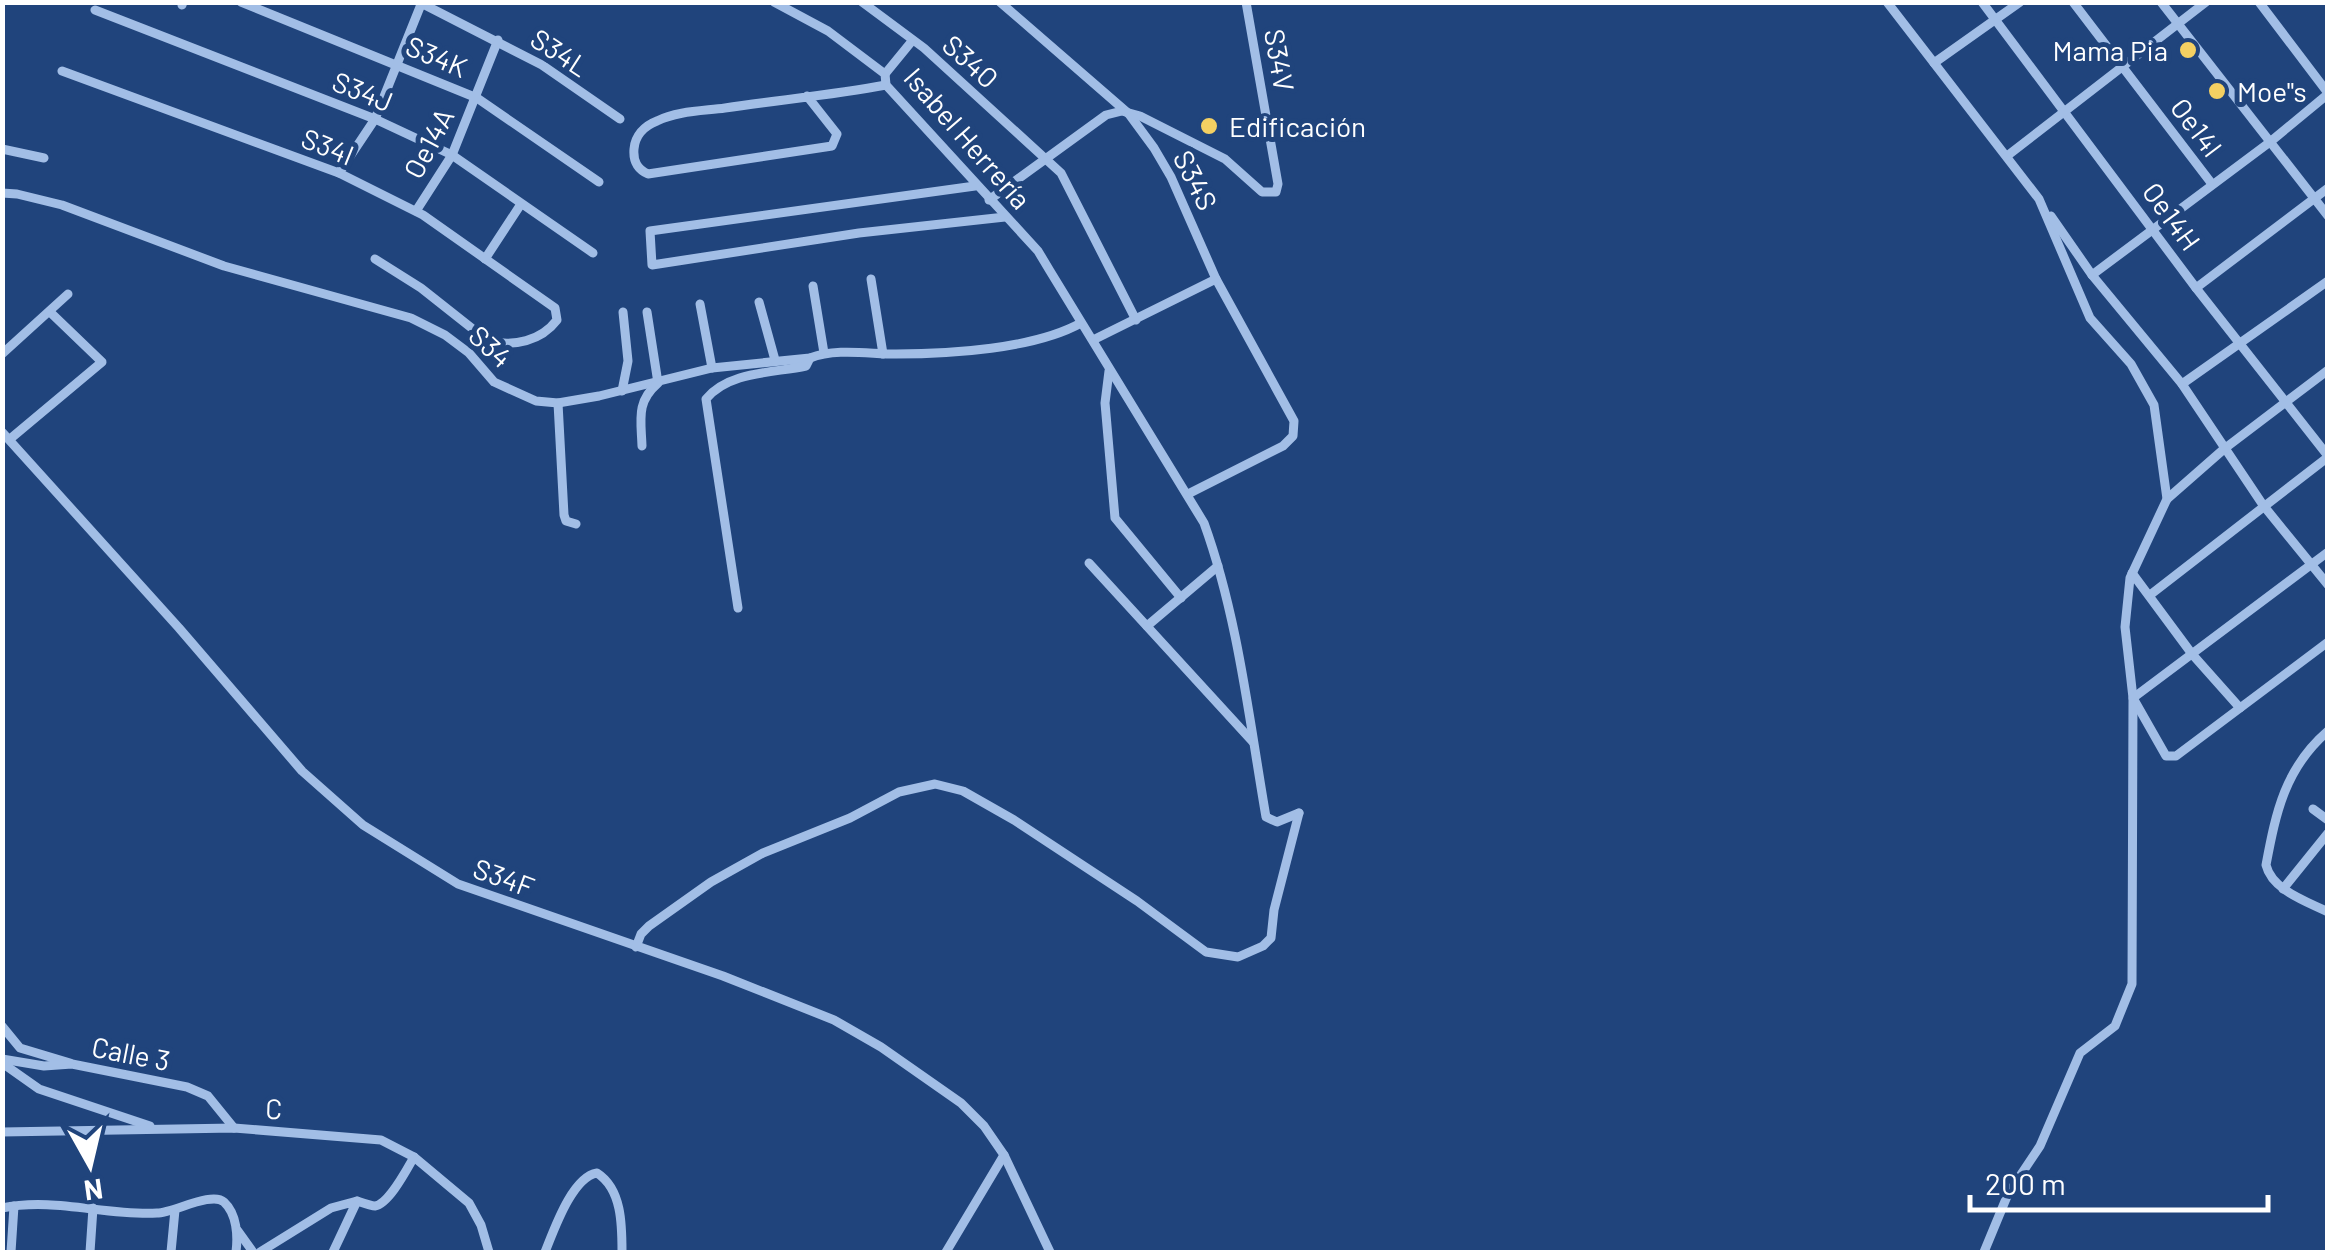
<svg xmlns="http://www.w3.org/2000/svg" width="2330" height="1255" font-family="Barlow,sans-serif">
  <rect width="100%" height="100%" fill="#20447c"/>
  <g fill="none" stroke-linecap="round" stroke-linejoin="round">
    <g stroke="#a2bee6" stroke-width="9">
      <path d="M241,2L477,98L599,182"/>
      <path d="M419,2L542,65L620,119"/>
      <path d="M774,2L828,31L885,74L886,85L1038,251L1050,271L1204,523C1238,617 1249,719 1266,817L1277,822L1299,813"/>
      <path d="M862,2L924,48L1061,173L1136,320"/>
      <path d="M1000,2L1129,114L1154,148L1171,177L1216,279L1294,421L1293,436L1283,446L1188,494"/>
      <path d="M1887,2L2039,199L2090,318L2131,364L2154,405L2167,499L2130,578L2125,627L2133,698L2166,756H2176L2328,642"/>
      <path d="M1982,2L2196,288L2328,456"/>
      <path d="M2073,2L2212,184"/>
      <path d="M2161,2L2328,216"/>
      <path d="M2259,2L2328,93"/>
      <path d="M182,5L183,2"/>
      <path d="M95,10L375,119L452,155L593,253"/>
      <path d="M1934,63L2020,2"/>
      <path d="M62,71L339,173L423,215L555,308L557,320C541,341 514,347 488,341L421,288L375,259"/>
      <path d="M885,74L912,41"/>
      <path d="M807,96L837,134L832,146L648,174C637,169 633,161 634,149C635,136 644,126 657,121C677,111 703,111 725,108C778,100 833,95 886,85"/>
      <path d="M2,149L44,158"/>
      <path d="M2007,156L2206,2"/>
      <path d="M339,173L375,119L422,2"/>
      <path d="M975,186L650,231L652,265L859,233L1005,217"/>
      <path d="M2,193L17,194L62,205L224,266L411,318L445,335L469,353L494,382L536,401L558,403L599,396L712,368L810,358C836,348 869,354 896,354C950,354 1034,349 1081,323"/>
      <path d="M989,200L1106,115L1122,111L1140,116L1225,159L1262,192H1276L1278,184L1246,2"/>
      <path d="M416,211L452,155L498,40"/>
      <path d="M2051,216L2092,275L2182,384L2263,505L2328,585"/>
      <path d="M485,259L521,204"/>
      <path d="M2092,275L2270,142L2328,94"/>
      <path d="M871,279L883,354"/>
      <path d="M813,286L824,353"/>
      <path d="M2196,288L2328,188"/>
      <path d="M759,302L775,360"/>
      <path d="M700,304L712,368"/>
      <path d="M1093,340L1216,279"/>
      <path d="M2,354L68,294"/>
      <path d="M1109,371L1105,403L1115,518L1181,598"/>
      <path d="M2182,384L2328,281"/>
      <path d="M622,391L628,361L623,312"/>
      <path d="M558,403L564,515L566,521L576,524"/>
      <path d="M2,432L179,628L302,771L363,825L458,884L723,976L834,1020L881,1047L961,1103L984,1126L1004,1155L1050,1252"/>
      <path d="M10,439L102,362L50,312"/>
      <path d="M642,446C641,419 636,402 658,383L647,312"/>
      <path d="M2167,499L2224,449L2328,370"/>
      <path d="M1089,563L1253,742"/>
      <path d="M2132,573L2192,654L2240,708"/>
      <path d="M2150,595L2328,457"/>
      <path d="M738,608L706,399C729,371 774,373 806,366L810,358"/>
      <path d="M1147,626L1218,566"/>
      <path d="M2328,731C2285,768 2276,812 2266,865C2272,890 2306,901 2328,912"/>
      <path d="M2313,809L2328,820"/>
      <path d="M2283,889L2328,833"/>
      <path d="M636,947L641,934L649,926L711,882L763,853L850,818L899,792L935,784L963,791L1014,820L1137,901L1206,952L1238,957L1263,946L1271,938L1274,910L1299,813"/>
      <path d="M2,1026L20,1048L70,1063"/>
      <path d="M2,1059L44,1066L72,1064L187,1087L208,1096L234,1128"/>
      <path d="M2,1063L39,1089L150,1126"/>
      <path d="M2,1132L234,1128L381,1140L414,1157L469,1203L481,1225L489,1252"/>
      <path d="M357,1201C360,1202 372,1206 375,1206C389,1204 407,1169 414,1157"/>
      <path d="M2,1208C54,1197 106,1216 157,1213C173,1213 212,1191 224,1202C237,1214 238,1236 236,1252"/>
      <path d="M238,1231L253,1252"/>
      <path d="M11,1252L14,1206"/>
      <path d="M90,1252L93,1208"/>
      <path d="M171,1252L175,1210"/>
      <path d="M260,1252L331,1208L357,1201L333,1252"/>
      <path d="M545,1252C554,1230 572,1177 597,1173C622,1189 622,1225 622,1252"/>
      <path d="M946,1252L1004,1155"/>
      <path d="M1984,1252L2008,1194L2040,1146L2080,1053L2115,1026L2132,984L2133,698L2328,552"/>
    </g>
  </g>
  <g fill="#f4d062" stroke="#20447c" stroke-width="4">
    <circle cx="2188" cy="50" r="10"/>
    <circle cx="2217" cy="91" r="10"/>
    <circle cx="1209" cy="126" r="10"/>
  </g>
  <g text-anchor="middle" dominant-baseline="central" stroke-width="10" stroke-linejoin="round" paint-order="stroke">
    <g font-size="28" fill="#fff" stroke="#20447c" text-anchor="start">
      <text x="2168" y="50" text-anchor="end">Mama Pia</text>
      <text x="2237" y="91">Moe"s</text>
      <text x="1229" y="126">Edificación</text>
    </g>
    <g font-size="28" fill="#fff" stroke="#20447c">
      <text transform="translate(560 52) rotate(33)">S34L</text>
      <text transform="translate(437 56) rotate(23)">S34K</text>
      <text transform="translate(1280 60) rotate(80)">S34V</text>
      <text transform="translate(971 61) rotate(42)">S34O</text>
      <text transform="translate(363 91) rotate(22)">S34J</text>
      <text transform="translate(2197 127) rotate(53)">Oe14I</text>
      <text transform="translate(968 138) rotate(49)">Isabel Herrería</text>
      <text transform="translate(428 143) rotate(-62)">Oe14A</text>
      <text transform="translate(328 146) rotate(22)">S34I</text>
      <text transform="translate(1196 180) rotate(63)">S34S</text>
      <text transform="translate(2172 216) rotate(54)">Oe14H</text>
      <text transform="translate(491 346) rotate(43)">S34</text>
      <text transform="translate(504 877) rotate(20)">S34F</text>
      <text transform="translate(131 1053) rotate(11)">Calle 3</text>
      <text transform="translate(274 1108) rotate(2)">C</text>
    </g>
  </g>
  <rect width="2330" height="1255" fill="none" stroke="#ffffff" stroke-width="10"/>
  <g transform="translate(90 1165) rotate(172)" stroke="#20447c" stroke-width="8" paint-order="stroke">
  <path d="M0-8L18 38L0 25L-18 38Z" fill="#ffffff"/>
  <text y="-15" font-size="28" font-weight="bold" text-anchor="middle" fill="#ffffff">N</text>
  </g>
  <path d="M1970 1195v15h298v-15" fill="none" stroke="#ffffff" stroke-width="5"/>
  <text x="1985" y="1195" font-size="30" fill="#ffffff" stroke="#20447c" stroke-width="8" paint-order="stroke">200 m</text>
</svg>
